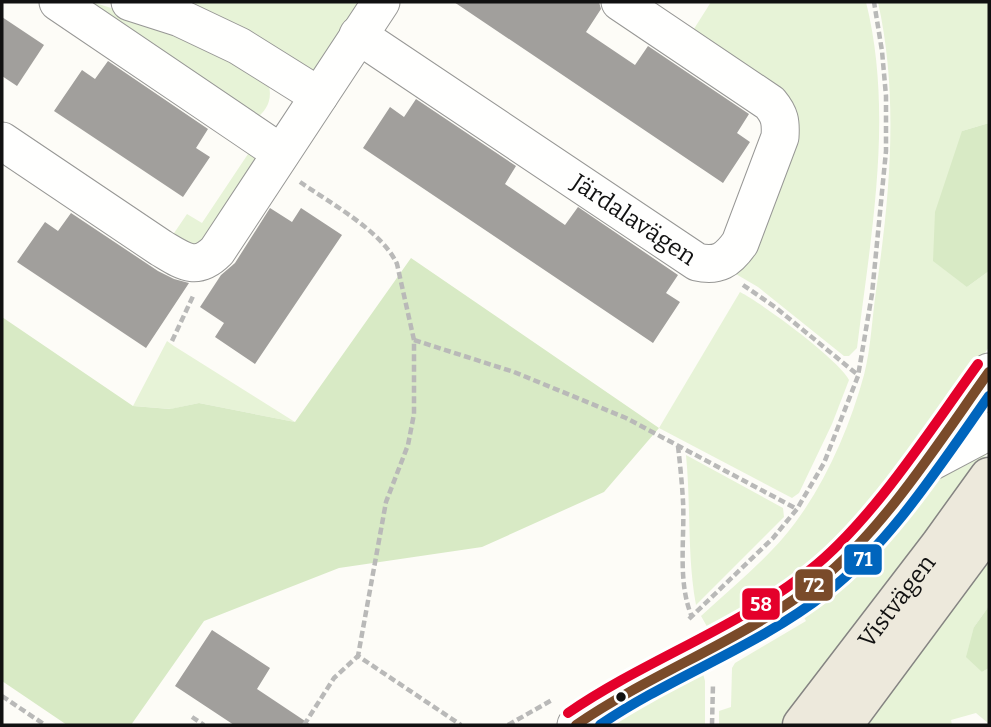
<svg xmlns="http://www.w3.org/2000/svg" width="991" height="727" font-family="Bitter,serif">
  <rect width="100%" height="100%" fill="#fdfcf7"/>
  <g fill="#e7f3d7">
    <path d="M63,2H92L172,27L268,82C273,99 268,110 254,120Z"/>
    <path d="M169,2H366L315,69L307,71Z"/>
    <path d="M711,2H866C894,115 871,234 857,348L849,356H844L758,287L729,270L786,130L692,32Z"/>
    <path d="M878,2H989V123L962,131L967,287L989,271V347L901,471L861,516L823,550L781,585L709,630L701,616C733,586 769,558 795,523C827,480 850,426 864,375C871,348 872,318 876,291C890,195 899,97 878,2Z"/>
    <path d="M254,145L262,153L204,251L168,242L187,214L202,223Z"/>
    <path d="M740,292C763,304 838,359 849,380L832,424L799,493L792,498L659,428Z"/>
    <path d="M167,341L174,346L295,422L199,403L171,409L133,406Z"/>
    <path d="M989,451L851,635L780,725H719V711L731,707L732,668L735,663L806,621L801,612L925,476Z"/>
    <path d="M686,455L783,508L784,517L696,605C687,557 691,505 686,455Z"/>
    <path d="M989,557V606L974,627L982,672L989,668V724L976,713L951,720L952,725H867Z"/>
    <path d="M702,670L705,681V725H606Z"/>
  </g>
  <g fill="#d8eac5">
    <path d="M989,123V271L967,287L933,261L935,212L962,131Z"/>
    <path d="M411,258L659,428L604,492L482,547L339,568L204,621L131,725H67L2,681V317L133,406L170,409L199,403L295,422Z"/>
    <path d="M989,606V668L982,672L966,657L974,627Z"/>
  </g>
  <g fill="#a19f9c">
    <path d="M454,2H599L601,9L586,32L635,65L648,46L749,114L737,133L750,142L723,183Z"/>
    <path d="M2,17L44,45L17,86L2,76Z"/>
    <path d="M108,61L208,129L196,148L210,157L183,197L54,111L82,70L95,79Z"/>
    <path d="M416,99L516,166L505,184L565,225L578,207L678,275L666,293L680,302L653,343L363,148L390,107L404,117Z"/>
    <path d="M270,208L292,222L301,208L342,235L255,364L215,337L224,323L200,307L221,275L235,263Z"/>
    <path d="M71,213L158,271L174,279L189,283L146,348L17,262L45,222L58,231Z"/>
    <path d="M212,630L270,668L257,689L311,725H234L175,686Z"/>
  </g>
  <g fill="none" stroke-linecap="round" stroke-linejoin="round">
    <g stroke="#979795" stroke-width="39">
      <g id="minor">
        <path d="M58,2L281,153"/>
        <path d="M130,2L180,18L239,46L319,96"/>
        <path id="s1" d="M358,35L697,262C718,267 728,260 740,243L780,137C781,122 780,115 770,103L620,2"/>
        <path d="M2,141L161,248C183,261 196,272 217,251L381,2"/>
        <path d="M925,465L989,431"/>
        <path d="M576,725C651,669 744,640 818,582C852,555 878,521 904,488C933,450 961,411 989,372"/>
      </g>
    </g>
    <g stroke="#858482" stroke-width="41">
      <g id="major">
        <path id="s2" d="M802,725L940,545L989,477"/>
        <path d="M843,725L989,528"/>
      </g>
    </g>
    <g stroke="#b9b9b8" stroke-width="4.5" stroke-dasharray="7 3.5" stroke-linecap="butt">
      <path d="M300,182C330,203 382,231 397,264L414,340V414L408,445L386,502L358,656L461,725"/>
      <path d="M743,285L775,307L858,375"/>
      <path d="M414,340L514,372L626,418L797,509"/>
      <path d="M172,341L194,294"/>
      <path d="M678,446C680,464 682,483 683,501C685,538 677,582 692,617"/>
      <path d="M689,619L773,538L797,509L824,463L858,376L872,294L886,151V96L882,51L874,2"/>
      <path d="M2,696L45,725"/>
      <path d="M192,717L204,725"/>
      <path d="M304,725L334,678L358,656"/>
      <path d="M508,725L552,700"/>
      <path d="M712,725L713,684"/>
    </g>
    <use href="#minor" stroke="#fffffe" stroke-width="37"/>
    <use href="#major" stroke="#ede9dc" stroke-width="38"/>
    <g stroke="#fff" stroke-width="16">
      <path id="bus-1" d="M576,725C653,672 744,640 818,582C883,531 941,439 989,372"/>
    </g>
    <g stroke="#fff" stroke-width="16">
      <path id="bus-2" d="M600,725C672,676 757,647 826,593C890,544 943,461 989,396"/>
    </g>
    <g stroke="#fff" stroke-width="16">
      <path id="bus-3" d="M568,713C645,660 738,628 810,570C873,520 930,430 978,364"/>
    </g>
    <use href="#bus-1" stroke="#7a4b2a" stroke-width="10"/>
    <use href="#bus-2" stroke="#0065bd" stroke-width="10"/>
    <use href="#bus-3" stroke="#e4002b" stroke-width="10"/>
  </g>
  <circle fill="#111" stroke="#fff" stroke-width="2.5" cx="621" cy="697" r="6"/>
  <g text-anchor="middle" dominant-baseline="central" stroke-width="7" stroke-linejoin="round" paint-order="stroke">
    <g font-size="24" fill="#111" stroke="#fff">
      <text stroke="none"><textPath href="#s1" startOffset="332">Järdalavägen</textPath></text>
      <text stroke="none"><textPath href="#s2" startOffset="156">Vistvägen</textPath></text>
    </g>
  </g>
  <g stroke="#fff" stroke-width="2.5">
    <rect x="843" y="543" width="40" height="33" rx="7" fill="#0065bd"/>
    <rect x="794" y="568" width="40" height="34" rx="7" fill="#7a4b2a"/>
    <rect x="741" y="587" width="40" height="34" rx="7" fill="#e4002b"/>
  </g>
  <g font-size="19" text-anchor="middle" font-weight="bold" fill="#fff">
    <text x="863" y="566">71</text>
    <text x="814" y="592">72</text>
    <text x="761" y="611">58</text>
  </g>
  <rect width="991" height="727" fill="none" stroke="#111111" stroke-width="7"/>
</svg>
